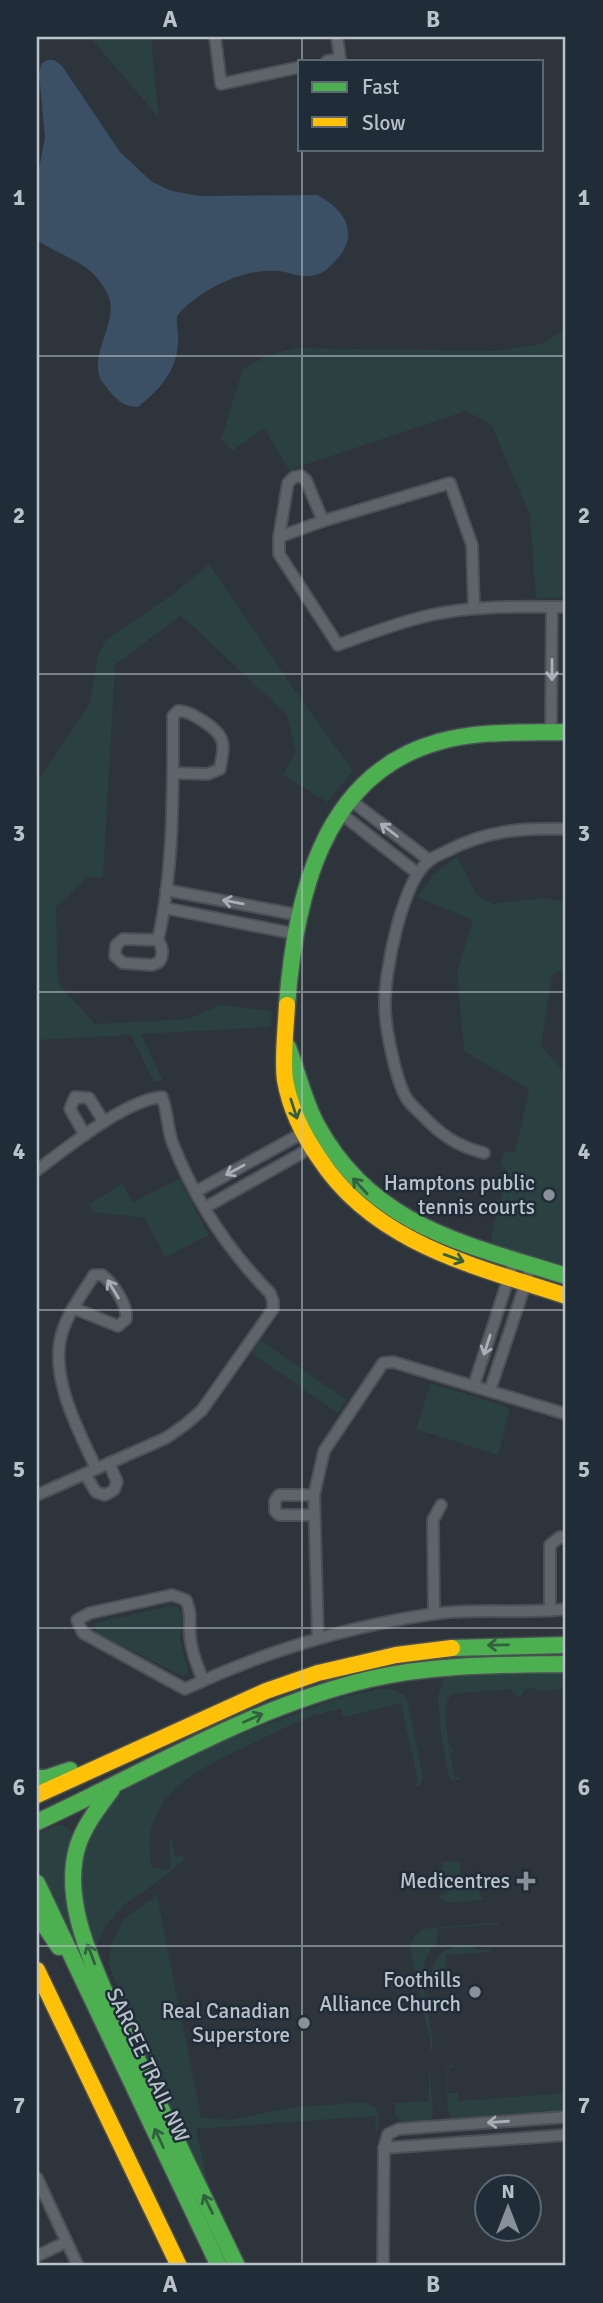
<svg xmlns="http://www.w3.org/2000/svg" width="603" height="2303" font-family="Signika,sans-serif">
  <rect width="100%" height="100%" fill="#2d343b"/>
  <g fill="#2a4041">
    <path d="M90,37H151L159,118Z"/>
    <path d="M566,329V598H536L530,515L491,424L466,411L289,470L264,428L232,451L221,439L243,369L265,357L294,348L495,351L542,344Z"/>
    <path d="M209,564L300,698L353,771L327,802L283,775L296,752L287,715L181,615L115,665L103,878L87,877L56,907L58,983L95,1024L189,1019L219,1005L272,1011L271,1027L141,1034L163,1081L154,1082L131,1035L37,1040V782L89,705L98,656L106,640L176,592Z"/>
    <path d="M457,856L477,895L493,904L544,898L566,902V967L552,976L541,1046L566,1074V1268L491,1243L494,1223L508,1173L501,1164L504,1151L515,1153L529,1089L464,1051L457,972L473,920L417,897L433,875Z"/>
    <path d="M179,1179L209,1235L165,1257L145,1218L94,1212L89,1205L122,1183L133,1202Z"/>
    <path d="M260,1340L347,1400L338,1413L251,1353Z"/>
    <path d="M431,1383L510,1408L498,1455L416,1429Z"/>
    <path d="M171,1606L178,1607L182,1615L180,1640L188,1670V1673L182,1676L97,1633L95,1623Z"/>
    <path d="M566,1669V1689L541,1691L531,1687L523,1691L520,1697L509,1689L452,1694C440,1706 448,1730 449,1746L456,1751L450,1752L454,1777H461L459,1780L451,1779L448,1774L441,1734L438,1697L444,1679L461,1672Z"/>
    <path d="M379,1689C391,1689 399,1689 407,1699L423,1777L420,1785L416,1786L415,1784L418,1782L401,1703L343,1717L341,1708C330,1712 317,1714 305,1719C286,1726 267,1737 247,1746C194,1772 137,1797 152,1868H160L165,1871L170,1869L169,1842L171,1836L175,1856H183L184,1860L156,1883L125,1904L106,1925L97,1945L92,1946L84,1918L78,1875L87,1833L111,1801L134,1784L213,1744L336,1699Z"/>
    <path d="M58,1825H63L74,1834L67,1891L194,2183L190,2185L37,1870V1834Z"/>
    <path d="M455,1861L460,1863L461,1875L470,1883H479L481,1897L484,1900L446,1903L439,1896L448,1892L441,1862Z"/>
    <path d="M157,1895L201,2118L231,2120L287,2108L365,2102L376,2108C380,2117 379,2126 376,2135L375,2116L196,2129L207,2179L215,2202L246,2266L190,2154L149,2062L109,1966L111,1945L124,1919Z"/>
    <path d="M499,1922L500,1924L437,1929V1942C407,1972 435,2013 432,2049L430,2052V2041L410,1949L412,1940L421,1929Z"/>
    <path d="M462,1945C473,1945 478,1953 490,1949V1952L446,1955L447,1977H442V1981L432,1982C430,1961 440,1948 462,1945Z"/>
    <path d="M429,2061L433,2114L429,2121H401L396,2116L394,2103L429,2101Z"/>
    <path d="M452,2064L455,2066L447,2068L448,2093H458L459,2101L566,2093V2111L452,2120L448,2110L445,2067Z"/>
  </g>
  <path fill="#3b5064" d="M48,60H54L62,66L120,152L152,182L172,191L200,196L317,195C343,208 361,233 337,259C331,266 324,273 315,275C302,279 291,272 278,271C243,268 199,290 177,316C176,325 179,334 178,343C177,371 159,390 138,407C127,407 118,402 111,393C108,389 104,384 101,380C88,353 120,321 108,295C92,261 65,259 37,240V180L45,137L39,73L42,63Z"/>
  <g fill="none" stroke-linecap="round" stroke-linejoin="round">
    <g stroke="#4c5056" stroke-width="14">
      <g id="street">
        <path d="M215,37L221,84L300,67"/>
        <path d="M327,61L340,59L337,37"/>
        <path d="M323,521L306,480L301,476L294,477L288,483L279,537V554L338,645C368,634 399,622 431,615C475,605 521,607 566,607"/>
        <path d="M279,537L323,521L450,483L472,545L474,608"/>
        <path d="M551,732L552,607"/>
        <path d="M349,799L429,860"/>
        <path d="M339,812L417,873"/>
        <path d="M166,890L299,915"/>
        <path d="M165,908L296,934"/>
        <path d="M158,940L123,939L116,945L115,956L123,963L152,965L159,962C164,955 163,948 158,940C174,868 173,790 173,716L178,711C190,710 219,729 222,741C225,749 221,760 220,769L208,774L173,773"/>
        <path d="M85,1135L70,1109L75,1097L89,1098L104,1122"/>
        <path d="M484,1153C457,1146 441,1135 422,1115C417,1110 411,1105 407,1099C396,1082 385,1027 385,1006C384,973 402,881 429,861C434,856 441,854 447,851C488,830 521,828 566,829"/>
        <path d="M37,1170C67,1148 125,1100 162,1097C168,1112 167,1129 173,1144C195,1200 229,1251 270,1293L273,1301V1309L202,1410L186,1424L166,1438L37,1495"/>
        <path d="M197,1191L308,1130"/>
        <path d="M206,1207L325,1140"/>
        <path d="M73,1308L118,1326L126,1319C128,1305 113,1283 102,1275H94C83,1293 68,1312 62,1333C49,1376 78,1430 96,1468"/>
        <path d="M474,1385L515,1258"/>
        <path d="M490,1390L532,1264"/>
        <path d="M85,1474L96,1492L105,1495L114,1490L117,1482L109,1463"/>
        <path d="M314,1495H279L275,1501V1511L279,1515H314"/>
        <path d="M550,1611V1545L560,1537L566,1538"/>
        <path d="M434,1614L433,1520L441,1505"/>
        <path d="M318,1638L314,1495L324,1451L383,1363L393,1362L566,1414"/>
        <path d="M203,1680C197,1665 191,1651 190,1635C189,1620 192,1614 186,1600L172,1595L90,1613L77,1620L83,1633L185,1689C263,1652 346,1627 432,1614C476,1608 522,1614 566,1609"/>
        <path d="M384,2148L566,2135"/>
        <path d="M37,2178L78,2266"/>
        <path d="M37,2256L66,2242"/>
        <path d="M383,2266L384,2148L388,2134L399,2129L566,2117"/>
      </g>
    </g>
    <g stroke="#4c5056" stroke-width="19">
      <g id="fast">
        <path d="M287,1005C295,900 321,775 438,742C479,730 524,733 566,732"/>
        <path d="M288,1047C298,1073 304,1102 318,1127C373,1227 466,1244 566,1276"/>
        <path d="M452,1648L566,1645"/>
        <path d="M37,1778H46L70,1770"/>
        <path d="M112,1789C99,1807 85,1824 78,1845C63,1892 85,1946 103,1988L237,2266"/>
        <path d="M37,1822C146,1772 251,1707 370,1679C434,1664 500,1665 566,1664"/>
        <path d="M37,1883L219,2266"/>
        <path d="M37,1914L59,1947"/>
      </g>
    </g>
    <g stroke="#4c5056" stroke-width="19">
      <g id="slow">
        <path d="M287,1005C286,1026 282,1060 285,1080C290,1108 303,1135 319,1158C375,1244 475,1266 566,1296"/>
        <path d="M37,1795L266,1691L318,1673L396,1655L452,1648"/>
        <path d="M37,1970L179,2266"/>
      </g>
    </g>
    <use href="#street" stroke="#5e6469" stroke-width="10"/>
    <use href="#fast" stroke="#4caf50" stroke-width="16"/>
    <use href="#slow" stroke="#ffc107" stroke-width="16"/>
  </g>
  <defs><path id="oneway-shaft" d="M-6 0H5M1.5-3L5.5 0L1.5 3" fill="none" stroke-width="1.6" stroke-linecap="round" stroke-linejoin="round" transform="scale(1.75)"/></defs>
  <g stroke="#a7afb7">
    <use href="#oneway-shaft" transform="translate(552 670) rotate(90)"/>
    <use href="#oneway-shaft" transform="translate(389 830) rotate(-143)"/>
    <use href="#oneway-shaft" transform="translate(233 902) rotate(-170)"/>
    <use href="#oneway-shaft" transform="translate(235 1170) rotate(151)"/>
    <use href="#oneway-shaft" transform="translate(113 1289) rotate(-121)"/>
    <use href="#oneway-shaft" transform="translate(487 1345) rotate(108)"/>
    <use href="#oneway-shaft" transform="translate(498 2122) rotate(176)"/>
  </g>
  <g stroke="#326041">
    <use href="#oneway-shaft" transform="translate(294 1109) rotate(72)"/>
    <use href="#oneway-shaft" transform="translate(360 1186) rotate(-133)"/>
    <use href="#oneway-shaft" transform="translate(454 1258) rotate(20)"/>
    <use href="#oneway-shaft" transform="translate(498 1645) rotate(179)"/>
    <use href="#oneway-shaft" transform="translate(253 1718) rotate(-24)"/>
    <use href="#oneway-shaft" transform="translate(91 1954) rotate(-111)"/>
    <use href="#oneway-shaft" transform="translate(159 2138) rotate(-115)"/>
    <use href="#oneway-shaft" transform="translate(208 2204) rotate(-116)"/>
  </g>
  <path fill="none" stroke="#b9c2cb" stroke-width="2" stroke-opacity="0.55" d="M302,37V61M302,149V2266M37,356H566M37,674H566M37,992H566M37,1310H566M37,1628H566M37,1946H566"/>
  <g fill="#889099" stroke="#202c37" stroke-width="2.5">
    <circle cx="549" cy="1195" r="7"/>
    <path d="M522.5 1870.5h7v7h7v7h-7v7h-7v-7h-7v-7h7z"/>
    <circle cx="475" cy="1992" r="7"/>
    <circle cx="304" cy="2023" r="7"/>
  </g>
  <g text-anchor="middle" dominant-baseline="central" stroke-width="5" stroke-linejoin="round" paint-order="stroke">
    <g font-size="21" fill="#b9c2cb" stroke="#202c37" text-anchor="end">
      <text x="535" y="1183">Hamptons public<tspan x="535" dy="24">tennis courts</tspan></text>
      <text x="510" y="1881">Medicentres</text>
      <text x="461" y="1980">Foothills<tspan x="461" dy="24">Alliance Church</tspan></text>
      <text x="290" y="2011">Real Canadian<tspan x="290" dy="24">Superstore</tspan></text>
    </g>
    <g font-size="21" fill="#b9c2cb" stroke="#202c37">
      <text transform="translate(148 2065) rotate(65)">SARCEE TRAIL NW</text>
    </g>
  </g>
  <rect width="603" height="2303" fill="none" stroke="#202c37" stroke-width="77"/>
  <rect x="298" y="60" width="245" height="91" fill="#202c37" stroke="#5d6872" stroke-width="2"/>
  <rect x="312" y="82" width="35" height="10" fill="#4caf50" stroke="#5d6872" stroke-width="2"/>
  <text x="362" y="94" font-size="21" fill="#b9c2cb">Fast</text>
  <rect x="312" y="117" width="35" height="10" fill="#ffc107" stroke="#5d6872" stroke-width="2"/>
  <text x="362" y="130" font-size="21" fill="#b9c2cb">Slow</text>
  <g transform="translate(508 2208)"><circle r="33" fill="#202c37" stroke="#5d6872" stroke-width="2"/>
  <path d="M0-5L12 26L0 18L-12 26Z" fill="#889099"/>
  <text y="-10" font-size="19" font-weight="bold" text-anchor="middle" fill="#b9c2cb">N</text>
  </g>
  <rect x="38" y="38" width="526" height="2226" fill="none" stroke="#b9c2cb" stroke-width="2.5"/>
  <g font-size="23" text-anchor="middle" font-weight="bold" fill="#b9c2cb">
    <text x="170" y="27">A</text>
    <text x="433" y="27">B</text>
    <text x="19" y="205">1</text>
    <text x="584" y="205">1</text>
    <text x="19" y="523">2</text>
    <text x="584" y="523">2</text>
    <text x="19" y="841">3</text>
    <text x="584" y="841">3</text>
    <text x="19" y="1159">4</text>
    <text x="584" y="1159">4</text>
    <text x="19" y="1477">5</text>
    <text x="584" y="1477">5</text>
    <text x="19" y="1795">6</text>
    <text x="584" y="1795">6</text>
    <text x="19" y="2113">7</text>
    <text x="584" y="2113">7</text>
    <text x="170" y="2292">A</text>
    <text x="433" y="2292">B</text>
  </g>
</svg>
